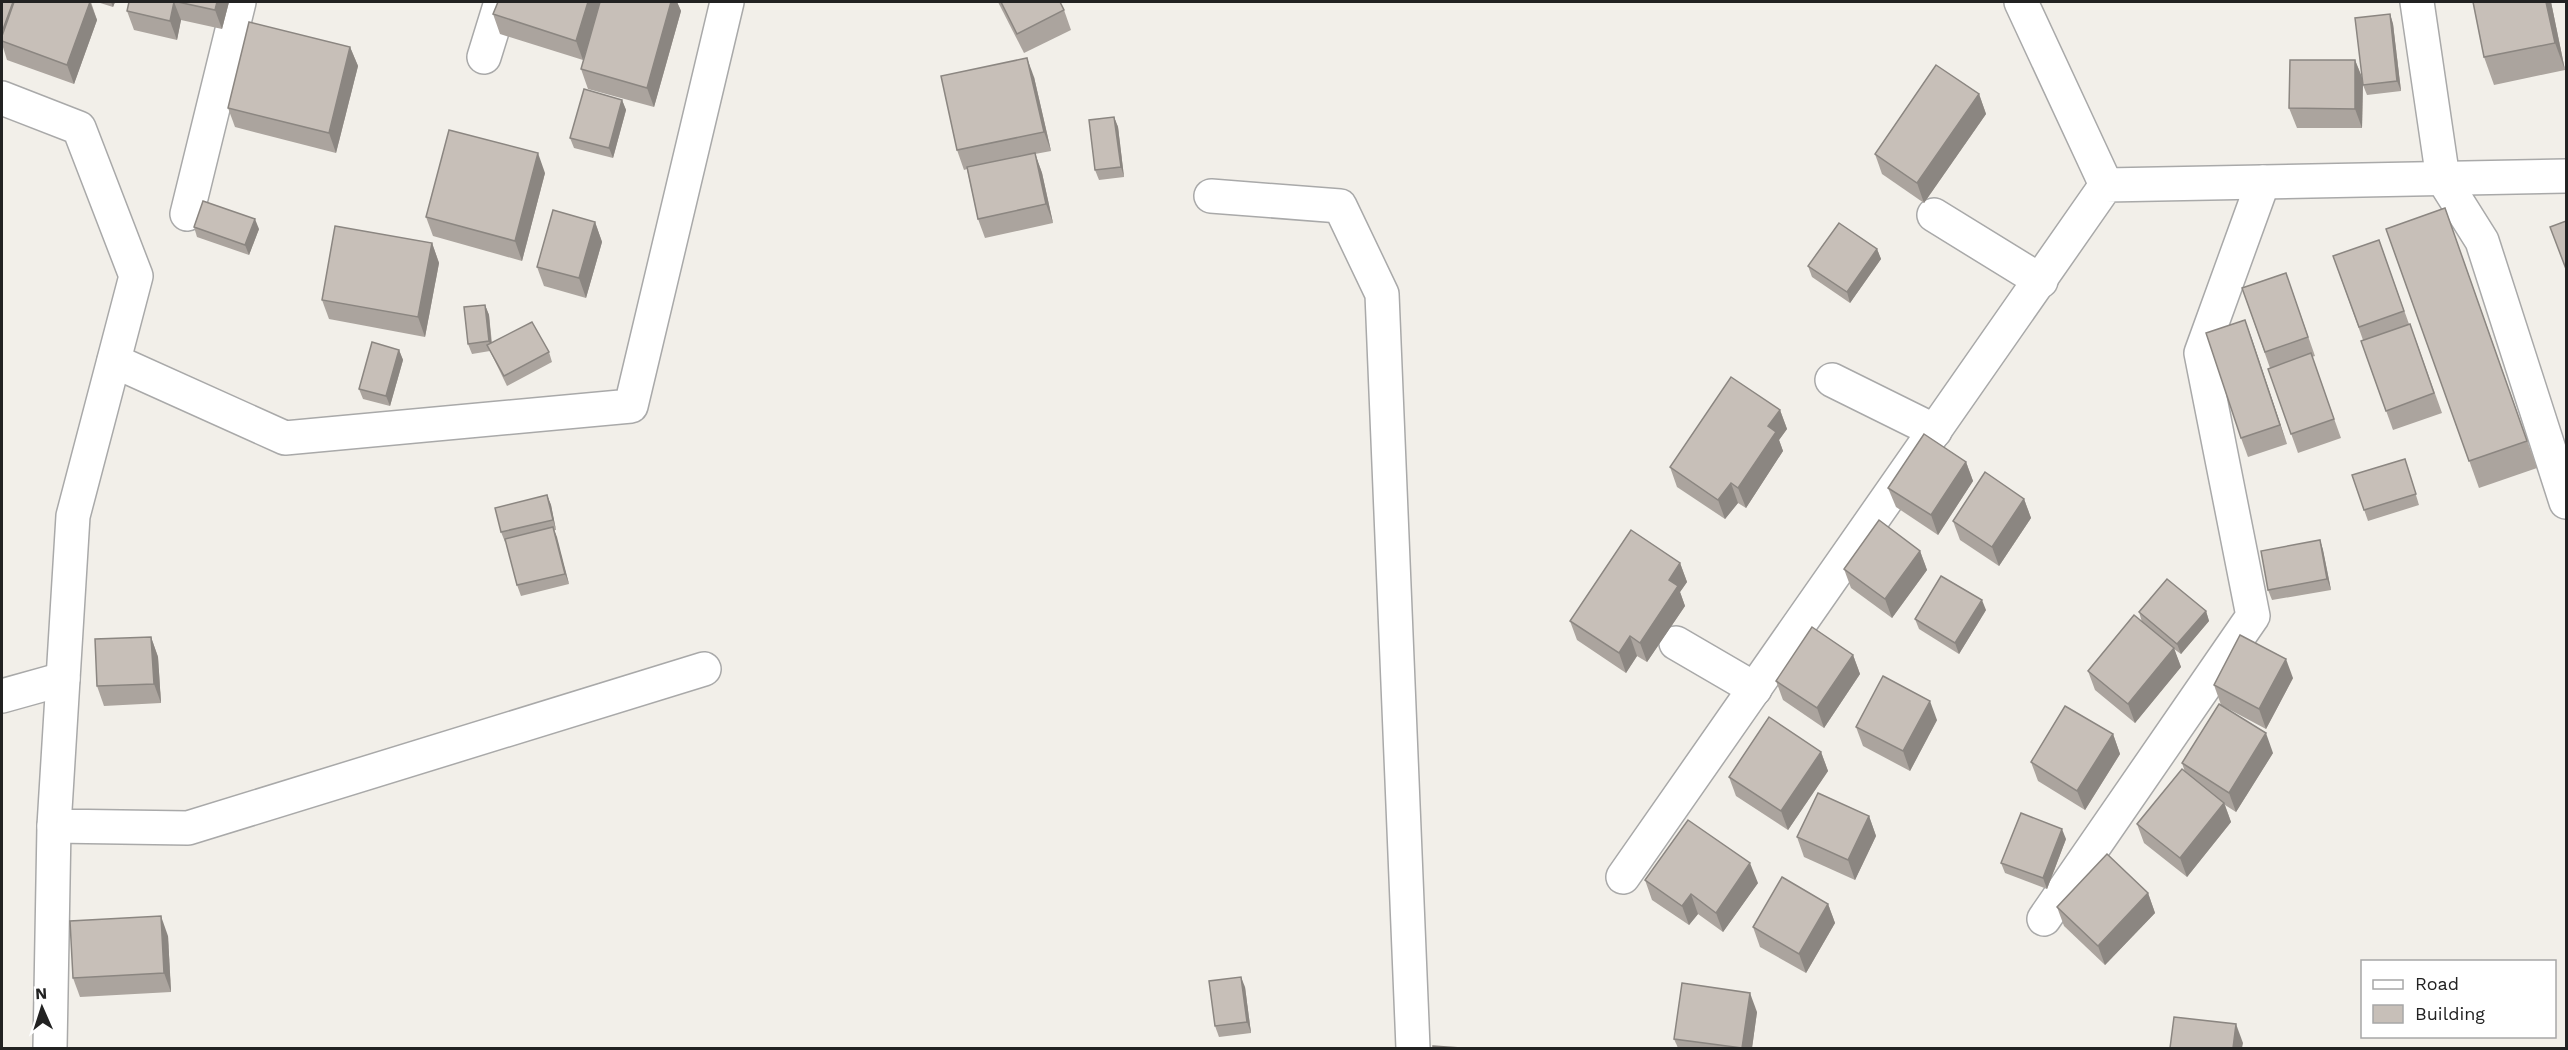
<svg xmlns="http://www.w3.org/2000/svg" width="2568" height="1050" font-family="'Work Sans',sans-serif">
  <rect width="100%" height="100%" fill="#f2efe9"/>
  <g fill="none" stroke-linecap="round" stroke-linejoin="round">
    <g stroke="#a9a9a9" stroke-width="36">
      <g id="minor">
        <path d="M2021,2L2106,185"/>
        <path d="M2417,2L2443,179L2482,241L2566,502"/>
        <path d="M484,57L501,2"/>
        <path d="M2,98L79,128L136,276L73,516L54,826L188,828L704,669"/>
        <path d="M1211,196L1340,206L1382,294L1413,1048"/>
        <path d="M187,214L239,2"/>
        <path d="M1934,215L2041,281"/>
        <path d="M114,361L285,438L631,406L727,2"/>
        <path d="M1832,380L1935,431"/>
        <path d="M1676,643L1755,689"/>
        <path d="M2,696L63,679"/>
        <path d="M1623,877L2106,185L2566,176"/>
        <path d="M2044,919L2253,616L2201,353L2263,182"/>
        <path d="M50,1048L54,826"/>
      </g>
    </g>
    <use href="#minor" stroke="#fff" stroke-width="33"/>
  </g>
  <g fill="#aba49e">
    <path d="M2,2H91L97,20L74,84L7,60L2,44Z"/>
    <path d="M97,2H115L113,7Z"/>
    <path d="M129,2H229L222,29L181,20L177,40L134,30L127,11Z"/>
    <path d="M498,2H677L681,11L654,107L588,89L581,69L589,39L583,60L500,34L493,14Z"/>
    <path d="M998,2H1060L1064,10L1071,30L1024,53Z"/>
    <path d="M2551,2L2565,70L2494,85L2484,57Z"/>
    <path d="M2390,14L2393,24L2401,91L2367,95L2363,85Z"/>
    <path d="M350,47L358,66L336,153L235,127L228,108Z"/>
    <path d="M2355,60L2363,80L2362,128H2297L2289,108Z"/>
    <path d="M1034,77L1051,151L1035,154L1042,173L1053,223L985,238L978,219L967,169L964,170L957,150Z"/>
    <path d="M1979,94L1986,114L1924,203L1882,174L1875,154Z"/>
    <path d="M622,100L626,110L613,158L574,148L570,138Z"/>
    <path d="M1114,117L1118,127L1124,177L1099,180L1095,170Z"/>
    <path d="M545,173L522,261L433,236L426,217Z"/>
    <path d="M2445,208L2537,468L2479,488L2386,229Z"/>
    <path d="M595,222L602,242L586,298L544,286L537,267Z"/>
    <path d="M194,227L259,229L249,255L197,237Z"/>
    <path d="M2379,240L2409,324L2417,343L2442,413L2393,430L2361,341L2363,340L2333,256Z"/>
    <path d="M432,243L439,263L425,337L329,319L322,300Z"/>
    <path d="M1877,249L1881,259L1850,303L1812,277L1808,266Z"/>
    <path d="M2286,273L2315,356L2312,357L2341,438L2298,453L2268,369L2270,368L2242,288Z"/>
    <path d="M485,305L489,315L492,343L549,352L552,362L507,386L490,351L472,354L468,344Z"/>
    <path d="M2245,320L2287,444L2248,457L2241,438Z"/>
    <path d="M399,350L403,360L390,406L363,399L359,389Z"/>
    <path d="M1780,410L1787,429L1779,440L1783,451L1746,508L1738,503L1725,519L1677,487L1670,467Z"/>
    <path d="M2405,459L2419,505L2368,521L2352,475Z"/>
    <path d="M1966,462L1973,481L1938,535L1896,507L1888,488Z"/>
    <path d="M547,495L551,505L556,530H554L569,584L521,596L517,585L506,542H505L501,532Z"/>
    <path d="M2024,499L2031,518L1999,566L1960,540L1953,521Z"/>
    <path d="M2320,540L2323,550L2331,590L2272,600L2268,590Z"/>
    <path d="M1920,551L1927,570L1892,618L1851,588L1844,569Z"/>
    <path d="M1680,563L1687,582L1680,592L1685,606L1647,662L1637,656L1626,673L1577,640L1570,621Z"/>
    <path d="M1986,610L1959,654L1919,629L1915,619Z"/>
    <path d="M2206,611L2209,621L2181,654L2174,649L2181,667L2135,723L2095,690L2088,671L2142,622L2139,612Z"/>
    <path d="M151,637L158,657L161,703L104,706L97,686Z"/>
    <path d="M1853,655L1860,674L1824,728L1783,700L1776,681Z"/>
    <path d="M2293,678L2266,729L2221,705L2214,685Z"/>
    <path d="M1937,720L1910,771L1863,746L1856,727Z"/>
    <path d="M2113,734L2120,754L2085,810L2038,781L2031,762Z"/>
    <path d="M1821,752L1828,771L1788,830L1736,796L1729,777Z"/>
    <path d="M2273,753L2236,812L2225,805L2231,822L2187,877L2144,843L2137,824L2185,772L2182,763Z"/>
    <path d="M1869,816L1876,836L1855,880L1804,857L1797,837Z"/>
    <path d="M2066,839L2047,889L2005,873L2001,863Z"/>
    <path d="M1645,880L1758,883L1723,932L1698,914L1689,925L1652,900Z"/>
    <path d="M2148,893L2155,913L2105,965L2064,926L2057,907Z"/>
    <path d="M1828,904L1835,923L1806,973L1760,947L1753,927Z"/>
    <path d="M168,936L171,992L80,997L73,978Z"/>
    <path d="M1245,987L1251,1033L1219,1037L1215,1026Z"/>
    <path d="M1757,1012L1752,1048H1678L1674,1039Z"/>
  </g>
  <g fill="#8b8681">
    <path d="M90,2L97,20L74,84L67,65Z"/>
    <path d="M111,2H115L113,7Z"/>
    <path d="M174,2L181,20L177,40L170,21Z"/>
    <path d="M217,2H229L222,29L215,10Z"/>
    <path d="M588,2H601L583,60L576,41Z"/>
    <path d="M671,2H677L681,11L654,107L647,88Z"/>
    <path d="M2546,2H2551L2565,70L2555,43Z"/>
    <path d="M2390,14L2393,24L2401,91L2397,81Z"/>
    <path d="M350,47L358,66L336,153L329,133Z"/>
    <path d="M1027,58L1034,77L1051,151L1044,132Z"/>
    <path d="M2355,60L2363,80L2362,128L2355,109Z"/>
    <path d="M1979,94L1986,114L1924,203L1917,183Z"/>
    <path d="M622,100L626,110L613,158L609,148Z"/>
    <path d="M1114,117L1118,127L1124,177L1121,167Z"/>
    <path d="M538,153L545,173L522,261L515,241Z"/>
    <path d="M1035,153L1042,173L1053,223L1046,204Z"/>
    <path d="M255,219L259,229L249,255L245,245Z"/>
    <path d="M595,222L602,242L586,298L579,278Z"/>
    <path d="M432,243L439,263L425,337L418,317Z"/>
    <path d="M1877,249L1881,259L1850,303L1847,292Z"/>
    <path d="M485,305L489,315L492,351L489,341Z"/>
    <path d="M2245,320L2252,339L2287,444L2280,425Z"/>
    <path d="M399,350L403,360L390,406L386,396Z"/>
    <path d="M1780,410L1787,429L1779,440L1783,451L1746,508L1738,488L1768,426Z"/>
    <path d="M1966,462L1973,481L1938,535L1931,515Z"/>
    <path d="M1731,483L1738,503L1725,519L1718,500Z"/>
    <path d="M547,495L551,505L556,530L553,520Z"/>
    <path d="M2024,499L2031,518L1999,566L1992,547Z"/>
    <path d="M553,527L557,537L569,584L565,574Z"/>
    <path d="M2320,540L2323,550L2331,590L2327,579Z"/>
    <path d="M1920,551L1927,570L1892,618L1885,599Z"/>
    <path d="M1680,563L1687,582L1680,592L1685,606L1647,662L1640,643L1669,580Z"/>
    <path d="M1982,600L1986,610L1959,654L1955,643Z"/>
    <path d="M2206,611L2209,621L2181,654L2177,644Z"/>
    <path d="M1630,636L1637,656L1626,673L1619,653Z"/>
    <path d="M151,637L158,657L161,703L154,684Z"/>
    <path d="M2174,648L2181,667L2135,723L2128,704Z"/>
    <path d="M1853,655L1860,674L1824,728L1817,708Z"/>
    <path d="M2286,659L2293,678L2266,729L2259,709Z"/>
    <path d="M1930,701L1937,720L1910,771L1903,751Z"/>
    <path d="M2266,733L2273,753L2236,812L2229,793Z"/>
    <path d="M2113,734L2120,754L2085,810L2077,791Z"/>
    <path d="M1821,752L1828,771L1788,830L1781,811Z"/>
    <path d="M2224,803L2231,822L2187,877L2180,858Z"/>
    <path d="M1869,816L1876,836L1855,880L1848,860Z"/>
    <path d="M2062,829L2066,839L2047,889L2043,878Z"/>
    <path d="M1750,863L1758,883L1723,932L1716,913Z"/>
    <path d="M2148,893L2155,913L2105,965L2098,946Z"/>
    <path d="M1691,894L1698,914L1689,925L1682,906Z"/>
    <path d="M1828,904L1835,923L1806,973L1799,954Z"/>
    <path d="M161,916L168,936L171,992L164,973Z"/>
    <path d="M1241,977L1245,987L1251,1033L1247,1022Z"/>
    <path d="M1750,993L1757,1012L1752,1048H1742Z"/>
    <path d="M2236,1024L2243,1043L2242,1048H2233Z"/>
  </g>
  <g fill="#c7bfb8" stroke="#8b8681" stroke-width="1.5">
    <path d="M2,2H13L2,32Z"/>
    <path d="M14,2H90L67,65L2,41V36Z"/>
    <path d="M129,2H174L170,21L127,11Z"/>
    <path d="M178,2H217L215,10Z"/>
    <path d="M498,2H588L576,41L493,14Z"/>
    <path d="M600,2H671L647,88L581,69Z"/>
    <path d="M1001,2H1060L1064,10L1017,34Z"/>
    <path d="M2473,2H2546L2555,43L2484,57Z"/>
    <path d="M2390,14L2397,81L2363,85L2355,18Z"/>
    <path d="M249,22L350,47L329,133L228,108Z"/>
    <path d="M1027,58L1044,132L957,150L941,76Z"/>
    <path d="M2290,60H2355V109L2289,108Z"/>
    <path d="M1936,65L1979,94L1917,183L1875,154Z"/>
    <path d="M584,89L622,100L609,148L570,138Z"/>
    <path d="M1114,117L1121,167L1095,170L1089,120Z"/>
    <path d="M449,130L538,153L515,241L426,217Z"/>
    <path d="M1035,153L1046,204L978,219L967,167Z"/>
    <path d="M203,201L255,219L245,245L194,227Z"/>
    <path d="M2445,208L2527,441L2469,461L2386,229Z"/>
    <path d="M553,210L595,222L579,278L537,267Z"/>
    <path d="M2566,221V269L2550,227Z"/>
    <path d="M1839,223L1877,249L1847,292L1808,266Z"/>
    <path d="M335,226L432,243L418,317L322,300Z"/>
    <path d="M2379,240L2404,311L2359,327L2333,256Z"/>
    <path d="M2286,273L2308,337L2265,352L2242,288Z"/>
    <path d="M485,305L489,341L468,344L464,307Z"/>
    <path d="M2245,320L2280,425L2241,438L2206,333Z"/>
    <path d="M532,322L549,352L504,376L487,345Z"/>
    <path d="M2410,324L2434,393L2386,411L2361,341Z"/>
    <path d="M372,342L399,350L386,396L359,389Z"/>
    <path d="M2311,353L2334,419L2291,434L2268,369Z"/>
    <path d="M1731,377L1780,410L1768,426L1776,432L1738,488L1731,483L1718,500L1670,467Z"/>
    <path d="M1924,434L1966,462L1931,515L1888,488Z"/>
    <path d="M2405,459L2416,494L2364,510L2352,475Z"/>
    <path d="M1985,472L2024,499L1992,547L1953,521Z"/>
    <path d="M547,495L553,520L501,532L495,508Z"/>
    <path d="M1879,520L1920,551L1885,599L1844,569Z"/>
    <path d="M553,527L565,574L517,585L505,539Z"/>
    <path d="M1631,530L1680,563L1669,580L1678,586L1640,643L1630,636L1619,653L1570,621Z"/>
    <path d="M2320,540L2327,579L2268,590L2261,551Z"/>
    <path d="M1941,576L1982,600L1955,643L1915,619Z"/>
    <path d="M2167,579L2206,611L2177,644L2139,612Z"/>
    <path d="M2134,615L2174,648L2128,704L2088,671Z"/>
    <path d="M1812,627L1853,655L1817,708L1776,681Z"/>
    <path d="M2240,635L2286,659L2259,709L2214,685Z"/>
    <path d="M151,637L154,684L97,686L95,639Z"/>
    <path d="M1883,676L1930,701L1903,751L1856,727Z"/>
    <path d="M2219,704L2266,733L2229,793L2182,763Z"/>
    <path d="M2065,706L2113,734L2077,791L2031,762Z"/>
    <path d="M1769,717L1821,752L1781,811L1729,777Z"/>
    <path d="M2182,769L2224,803L2180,858L2137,824Z"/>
    <path d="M1818,793L1869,816L1848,860L1797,837Z"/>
    <path d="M2021,813L2062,829L2043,878L2001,863Z"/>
    <path d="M1688,820L1750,863L1716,913L1691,894L1682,906L1645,880Z"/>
    <path d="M2107,854L2148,893L2098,946L2057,907Z"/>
    <path d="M1782,877L1828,904L1799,954L1753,927Z"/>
    <path d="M161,916L164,973L73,978L70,921Z"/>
    <path d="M1241,977L1247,1022L1215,1026L1209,981Z"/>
    <path d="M1682,983L1750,993L1742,1048L1674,1039Z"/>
    <path d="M2174,1017L2236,1024L2233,1048H2170Z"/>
    <path d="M1433,1046L1461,1048H1433Z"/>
  </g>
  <rect width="2568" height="1050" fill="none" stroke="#222222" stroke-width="6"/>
  <rect x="2361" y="960" width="195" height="78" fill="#ffffff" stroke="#a7a7a7" stroke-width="1.5"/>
  <rect x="2373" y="980" width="30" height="9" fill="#ffffff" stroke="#a7a7a7" stroke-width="1.5"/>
  <text x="2415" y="990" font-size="18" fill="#222222">Road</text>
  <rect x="2373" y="1005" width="30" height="18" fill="#c7bfb8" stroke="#a7a7a7" stroke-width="1.5"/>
  <text x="2415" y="1020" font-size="18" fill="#222222">Building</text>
  <g transform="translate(42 1008) rotate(357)" stroke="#ffffff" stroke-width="4.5" paint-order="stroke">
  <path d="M0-4.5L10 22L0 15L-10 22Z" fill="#222222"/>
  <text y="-9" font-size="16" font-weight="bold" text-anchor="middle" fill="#222222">N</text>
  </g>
</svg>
